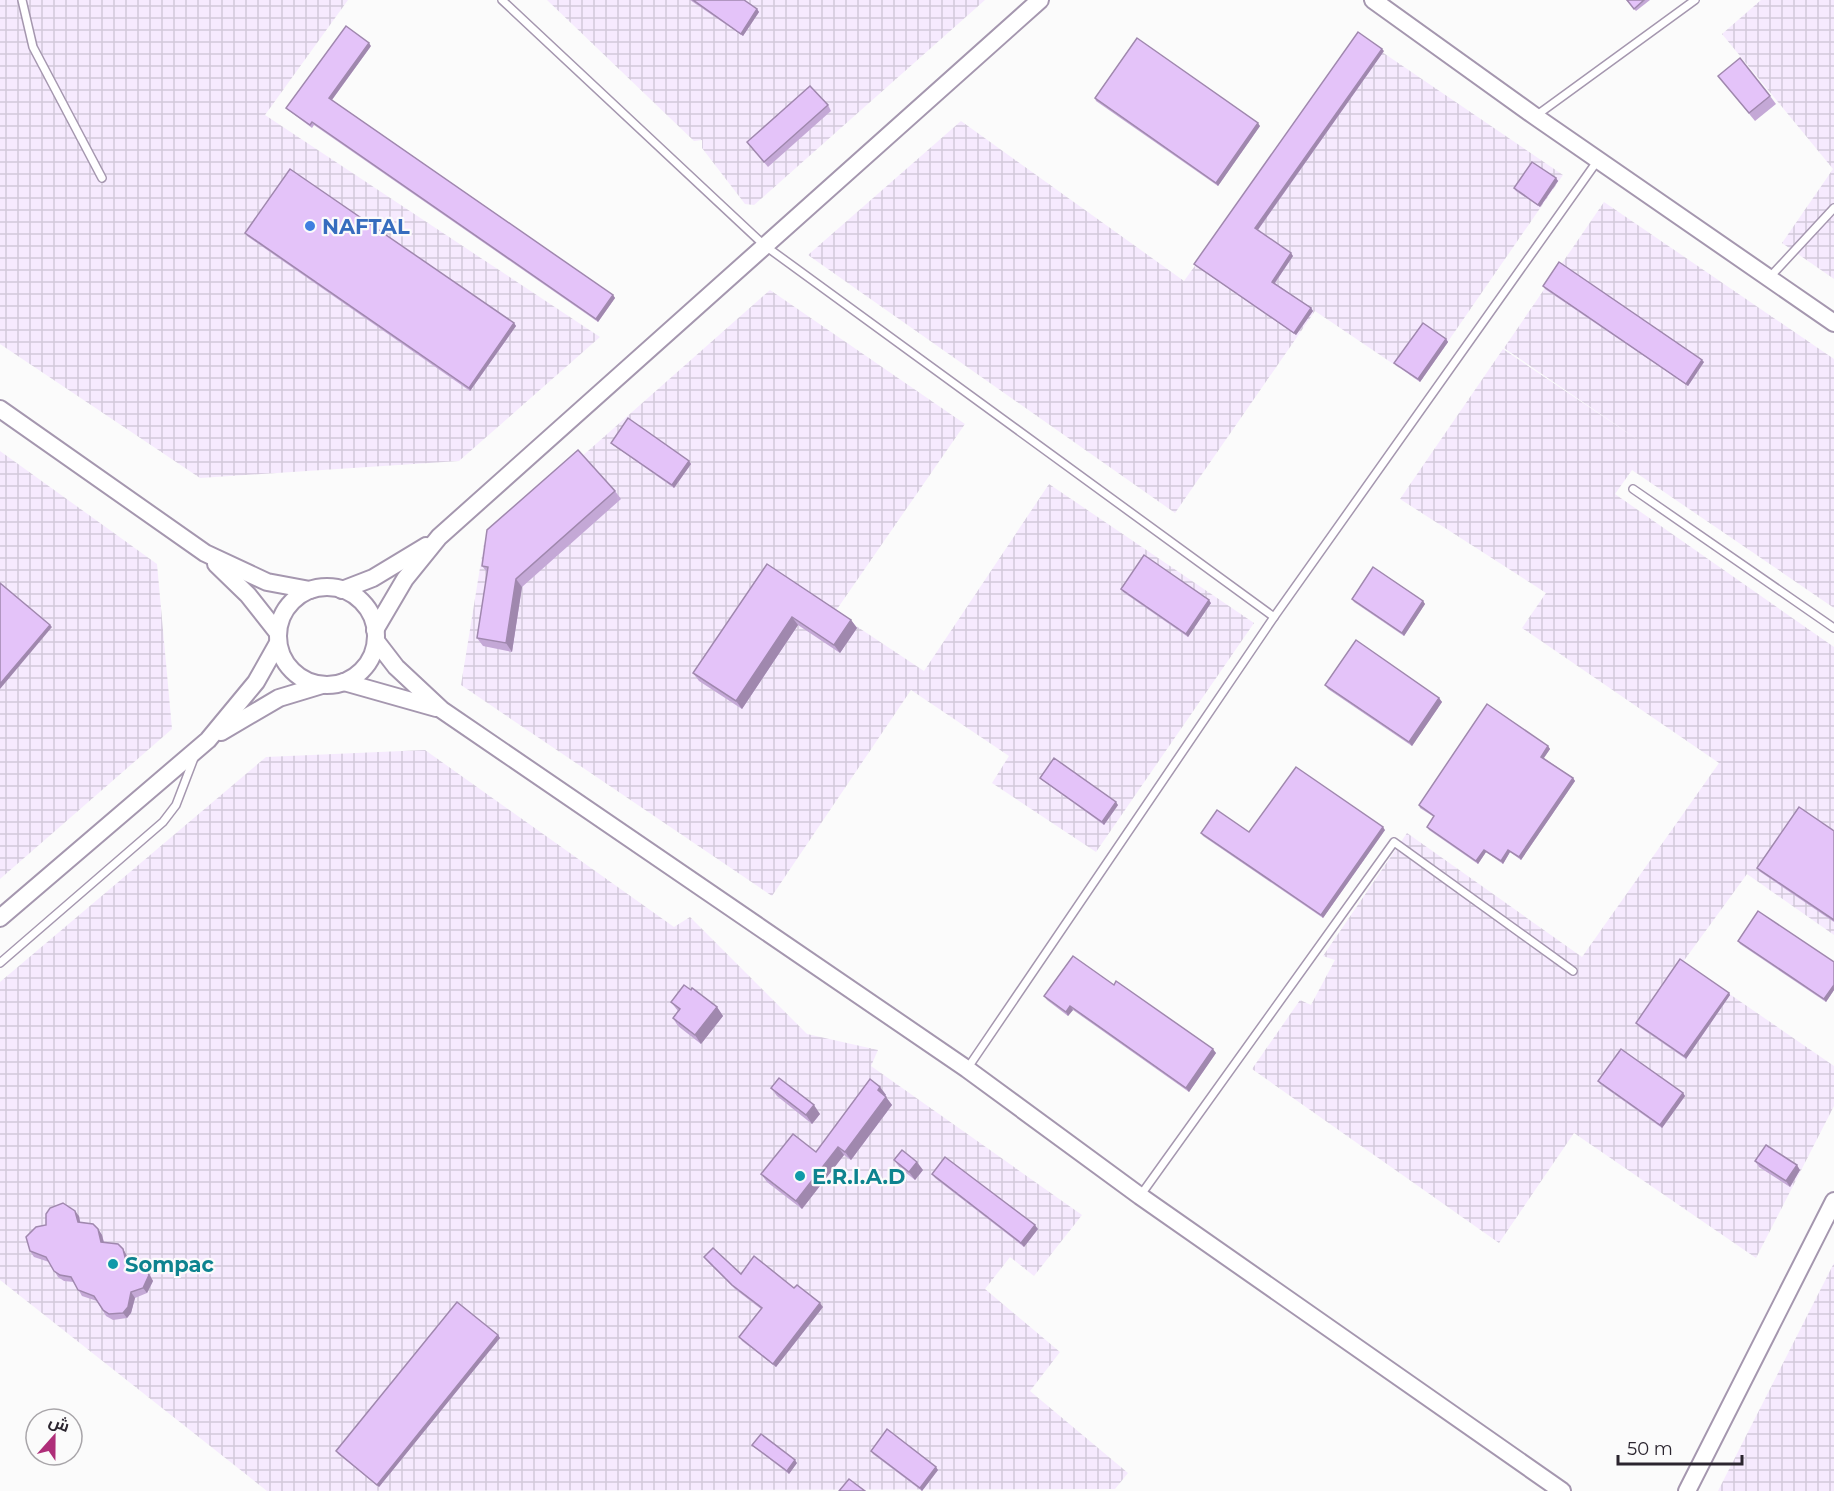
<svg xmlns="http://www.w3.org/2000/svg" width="1834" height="1491" font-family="Montserrat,Cairo,sans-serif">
  <defs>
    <pattern id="industrial-grid" width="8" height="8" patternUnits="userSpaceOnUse" patternTransform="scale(1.5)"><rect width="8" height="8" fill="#f6eafe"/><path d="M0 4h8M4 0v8" fill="none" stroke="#d3c9da"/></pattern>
  </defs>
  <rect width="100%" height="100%" fill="#fbfbfb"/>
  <g fill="url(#industrial-grid)">
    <path d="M0,0H348L265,115L600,337L459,461L200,478L0,344Z"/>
    <path d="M547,0H985L754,205L745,204L702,148V140L694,141Z"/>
    <path d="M1761,0H1834V279L1782,243L1833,169L1722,34Z"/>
    <path d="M1360,37L1563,175L1420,382L1315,311L1175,513L808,255L961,121L1184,281Z"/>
    <path d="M1604,202L1834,359V608L1632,470L1615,494L1834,647V935L1747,874L1683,962L1834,1066V1106L1756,1258L1574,1133L1499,1243L1252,1069L1300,1000L1311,1005L1335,960L1323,956L1407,833L1582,957L1719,763L1522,628L1546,593L1400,499L1503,349L1647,446L1504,348Z"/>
    <path d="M770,290L965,424L835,612L924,671L1049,484L1254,623L1096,852L992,783L1009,756L911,690L772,896L461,685L484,543Z"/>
    <path d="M0,451L157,564L172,729L0,879Z"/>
    <path d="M425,750L674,927L690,917L807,1034L878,1050L871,1066L1082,1215L1034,1276L1010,1257L985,1289L1060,1352L1030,1391L1128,1473L1115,1489L267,1491L0,1280V982L266,757Z"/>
    <path d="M1834,1263V1491H1718Z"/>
  </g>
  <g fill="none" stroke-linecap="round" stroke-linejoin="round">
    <g stroke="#a597af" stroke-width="10">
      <g id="service">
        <path d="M22,0L33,47L102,178"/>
        <path d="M502,0L764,245L1274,617"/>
        <path d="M1537,115L1695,0"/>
        <path d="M1769,278L1834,208"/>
        <path d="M1633,489L1834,628"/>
        <path d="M0,963L163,822L176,805L194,758"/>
        <path d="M967,1069L1274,617L1598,160"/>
        <path d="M1140,1196L1394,842L1573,971"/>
      </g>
    </g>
    <g stroke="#a597af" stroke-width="20">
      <g id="tertiary">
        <path d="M1373,0L1536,117L1834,323"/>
        <path d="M0,409L205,553L267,582L310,590"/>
        <path d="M216,564L248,595L278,633"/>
        <circle cx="327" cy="636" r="49"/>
        <path d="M342,590L373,578L426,546"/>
        <path d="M375,630L405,579L439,537L1040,0"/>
        <path d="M376,641L396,667L442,710L967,1069L1140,1196L1562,1491"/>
        <path d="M344,682L436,708"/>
        <path d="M221,732L279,698L322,685"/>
        <path d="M0,918L208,740L256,682L278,643"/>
        <path d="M1687,1491L1834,1201"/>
      </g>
    </g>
    <use href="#service" stroke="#fff" stroke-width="7"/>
    <use href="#tertiary" stroke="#fff" stroke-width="16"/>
  </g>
  <g fill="#c4a8d6">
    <path d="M690,0H744L757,9L759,12L743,36Z"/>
    <path d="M1626,0H1650L1636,11Z"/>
    <path d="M371,46L332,100L613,295L615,298L598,322L314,125L312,128L288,110L286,108Z"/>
    <path d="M1384,51L1258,230L1293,256L1275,283L1311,308L1313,311L1296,335L1196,266L1194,264Z"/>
    <path d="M1718,76L1770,96L1776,104L1755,121Z"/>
    <path d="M1095,98L1260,126L1218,186L1096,101Z"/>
    <path d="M828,105L831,111L768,167L747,142Z"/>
    <path d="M1556,178L1558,181L1540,207L1516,191L1514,188Z"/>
    <path d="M245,233L514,323L516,326L470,391L247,236Z"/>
    <path d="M1543,286L1704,362L1688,386L1545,289Z"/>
    <path d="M1446,339L1448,342L1420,382L1396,365L1394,363Z"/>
    <path d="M611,443L689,461L691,464L674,488L613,445Z"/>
    <path d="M615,491L621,499L522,587L512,652L483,646L477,638L487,572L482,566Z"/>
    <path d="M767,564L851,620L857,628L840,653L798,625L742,709L699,681L693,673Z"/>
    <path d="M1121,589L1211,603L1188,637L1123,592Z"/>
    <path d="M1352,599L1423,601L1425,604L1404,636L1354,602Z"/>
    <path d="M1325,685L1439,698L1442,702L1412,746L1328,689Z"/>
    <path d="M1548,746L1550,749L1544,758L1573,778L1575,781L1521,860L1510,852L1503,864L1486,852L1478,864L1429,830L1427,827L1434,817L1420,808L1419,805Z"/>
    <path d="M1040,778L1118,805L1104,825L1042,780Z"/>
    <path d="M1385,830L1323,918L1203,836L1201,833Z"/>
    <path d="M1834,831V922L1759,871L1757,868Z"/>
    <path d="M1738,941L1834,962V990L1826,1002L1740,944Z"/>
    <path d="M1114,985L1216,1053L1189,1092L1073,1010L1068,1016L1047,1000L1044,996Z"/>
    <path d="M1729,993L1730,995L1686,1059L1638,1026L1636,1023Z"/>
    <path d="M671,1002L717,1007L723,1016L701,1044L678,1026L673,1018L678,1011Z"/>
    <path d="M1598,1081L1683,1093L1685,1096L1662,1128L1600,1084Z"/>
    <path d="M880,1087L886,1095L885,1096L892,1105L851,1160L844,1155L802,1209L767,1182L761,1174L816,1152Z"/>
    <path d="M771,1088L820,1114L812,1124L777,1096Z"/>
    <path d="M894,1160L923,1170L915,1180L900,1168Z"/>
    <path d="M1755,1161L1800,1170L1790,1187L1759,1167Z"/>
    <path d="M932,1174L1038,1229L1024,1247L935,1178Z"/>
    <path d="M79,1216L80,1222L98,1229L102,1235L104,1242L126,1254L128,1261L143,1263L153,1281L147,1293L135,1298L131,1313L127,1318L113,1320L106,1316L97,1301L82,1296L74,1282L64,1281L58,1277L49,1262L34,1257L30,1251L46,1225Z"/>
    <path d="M704,1257L741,1274L794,1288L823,1307L776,1367L742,1341L739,1337L761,1309L735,1289L707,1261Z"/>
    <path d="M498,1335L500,1338L379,1487L338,1454L336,1451Z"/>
    <path d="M752,1445L797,1463L789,1474L754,1447Z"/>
    <path d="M871,1451L938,1470L922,1491L873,1454Z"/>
  </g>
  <g fill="#a088ae">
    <path d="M757,9L759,12L743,36L741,34Z"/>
    <path d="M369,43L371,46L331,101L329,98Z"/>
    <path d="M1382,49L1384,51L1257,231L1255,228Z"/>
    <path d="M1258,123L1260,126L1218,186L1216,183Z"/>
    <path d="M1556,178L1558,181L1540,207L1538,205Z"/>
    <path d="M1291,253L1293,256L1274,284L1272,282Z"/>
    <path d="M613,295L615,298L598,322L596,319Z"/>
    <path d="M1311,308L1313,311L1296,335L1294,333Z"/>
    <path d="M514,323L516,326L470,391L469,388Z"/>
    <path d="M1446,339L1448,342L1420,382L1418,379Z"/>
    <path d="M1702,360L1704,362L1688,386L1686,384Z"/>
    <path d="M689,461L691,464L674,488L672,485Z"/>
    <path d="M516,579L522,587L512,652L506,643Z"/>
    <path d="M1209,600L1211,603L1188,637L1186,634Z"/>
    <path d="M1423,601L1425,604L1404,636L1402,633Z"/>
    <path d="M792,617L798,625L742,709L736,701Z"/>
    <path d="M851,620L857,628L840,653L834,645Z"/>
    <path d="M50,625L52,627L0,689V684Z"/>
    <path d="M1439,698L1442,702L1412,746L1409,742Z"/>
    <path d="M1548,746L1550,749L1543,759L1541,757Z"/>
    <path d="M1573,778L1575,781L1521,860L1519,857Z"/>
    <path d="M1116,802L1118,805L1104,825L1102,822Z"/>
    <path d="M1383,827L1385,830L1323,918L1321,915Z"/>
    <path d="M1484,850L1486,852L1478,864L1476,861Z"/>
    <path d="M1508,850L1510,852L1503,864L1501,861Z"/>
    <path d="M1834,985V990L1826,1002L1824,999Z"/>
    <path d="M1729,993L1730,995L1686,1059L1684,1056Z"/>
    <path d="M1070,1006L1073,1010L1068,1016L1066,1012Z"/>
    <path d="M717,1007L723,1016L701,1044L695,1035Z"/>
    <path d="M1213,1049L1216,1053L1189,1092L1186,1088Z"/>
    <path d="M880,1087L886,1095L883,1098L878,1090Z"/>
    <path d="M1683,1093L1685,1096L1662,1128L1660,1125Z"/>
    <path d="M886,1097L892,1105L851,1160L845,1152Z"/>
    <path d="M814,1105L820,1114L812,1124L806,1115Z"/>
    <path d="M838,1147L844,1155L802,1209L796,1201Z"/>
    <path d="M917,1162L923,1170L915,1180L909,1172Z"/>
    <path d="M1797,1165L1800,1170L1790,1187L1786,1181Z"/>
    <path d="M75,1211L79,1216L81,1228L78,1222Z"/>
    <path d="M1035,1225L1038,1229L1024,1247L1021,1243Z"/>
    <path d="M98,1229L102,1235L105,1248L101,1242Z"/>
    <path d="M123,1249L126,1254L130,1267L126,1261Z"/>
    <path d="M143,1263L153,1281L147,1293L143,1288Z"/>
    <path d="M131,1292L135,1298L131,1313L127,1318L123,1313Z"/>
    <path d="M820,1303L823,1307L776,1367L773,1364Z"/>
    <path d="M498,1335L500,1338L379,1487L377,1485Z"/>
    <path d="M795,1460L797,1463L789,1474L787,1471Z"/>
    <path d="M936,1467L938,1470L922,1491L920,1488Z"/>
  </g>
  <g fill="#e4c3f9" stroke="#a088ae" stroke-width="1.5">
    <path d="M693,0H744L757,9L741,34Z"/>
    <path d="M1627,0H1644L1634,9Z"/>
    <path d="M346,26L369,43L329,98L613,295L596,319L312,122L310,125L286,108Z"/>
    <path d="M1358,32L1382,49L1255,228L1291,253L1272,282L1311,308L1294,333L1194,264Z"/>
    <path d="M1137,38L1258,123L1216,183L1095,98Z"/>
    <path d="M1740,58L1770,96L1749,113L1718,76Z"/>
    <path d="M810,86L828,105L764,162L747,142Z"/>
    <path d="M1532,162L1556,178L1538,205L1514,188Z"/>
    <path d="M290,169L514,323L469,388L245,233Z"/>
    <path d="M1559,262L1702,360L1686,384L1543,286Z"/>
    <path d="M1423,323L1446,339L1418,379L1394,363Z"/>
    <path d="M628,418L689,461L672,485L611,443Z"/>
    <path d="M578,450L615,491L516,579L506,643L477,638L488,567L482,566L487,530Z"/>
    <path d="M1144,555L1209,600L1186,634L1121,589Z"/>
    <path d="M767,564L851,620L834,645L792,617L736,701L693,673Z"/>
    <path d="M1373,567L1423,601L1402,633L1352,599Z"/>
    <path d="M0,583L50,625L0,684Z"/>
    <path d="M1356,640L1439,698L1409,742L1325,685Z"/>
    <path d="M1487,704L1548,746L1541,757L1573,778L1519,857L1508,850L1501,861L1484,850L1476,861L1427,827L1434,816L1419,805Z"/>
    <path d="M1054,758L1116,802L1102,822L1040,778Z"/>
    <path d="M1296,767L1383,827L1321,915L1201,833L1217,810L1249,832Z"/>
    <path d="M1799,807L1834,831V920L1757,868Z"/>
    <path d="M1758,911L1834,962V985L1824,999L1738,941Z"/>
    <path d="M1073,956L1114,985L1116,981L1213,1049L1186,1088L1070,1006L1066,1012L1044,996Z"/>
    <path d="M1680,959L1729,993L1684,1056L1636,1023Z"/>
    <path d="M684,985L691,990L692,988L717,1007L695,1035L673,1018L680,1009L671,1002Z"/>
    <path d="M1621,1049L1683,1093L1660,1125L1598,1081Z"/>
    <path d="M779,1078L814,1105L806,1115L771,1088Z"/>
    <path d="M870,1079L880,1087L878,1090L886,1097L845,1152L838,1147L796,1201L761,1174L793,1134L816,1152Z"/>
    <path d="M1766,1145L1797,1165L1786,1181L1755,1161Z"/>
    <path d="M902,1150L917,1162L909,1172L894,1160Z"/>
    <path d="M945,1157L1035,1225L1021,1243L932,1174Z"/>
    <path d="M63,1203L75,1211L78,1222L93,1224L98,1229L101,1242L118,1244L123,1249L126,1261L136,1260L143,1263L149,1275L143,1288L131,1292L128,1307L123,1313L109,1314L103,1310L94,1296L78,1290L71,1277L60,1275L54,1271L46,1257L30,1251L26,1237L36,1227L46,1225V1214L50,1208Z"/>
    <path d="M713,1248L741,1274L754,1256L794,1288L797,1285L820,1303L773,1364L739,1337L762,1308L732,1285L704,1257Z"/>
    <path d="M457,1302L498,1335L377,1485L336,1451Z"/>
    <path d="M887,1429L936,1467L920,1488L871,1451Z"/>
    <path d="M761,1434L795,1460L787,1471L752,1445Z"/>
    <path d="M849,1479L865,1491H839Z"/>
  </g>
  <circle fill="#3f7fe0" stroke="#fbfbfb" stroke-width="2" cx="310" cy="226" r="6"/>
  <g fill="#0f9aa8" stroke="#fbfbfb" stroke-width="2">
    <circle cx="800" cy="1176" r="6"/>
    <circle cx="113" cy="1264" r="6"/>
  </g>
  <g text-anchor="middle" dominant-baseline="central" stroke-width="4.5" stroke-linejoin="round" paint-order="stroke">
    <g font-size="21" font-weight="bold" fill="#366cbe" stroke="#fbfbfb" text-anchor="start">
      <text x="322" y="226">NAFTAL</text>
    </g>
    <g font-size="21" font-weight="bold" fill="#0d838f" stroke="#fbfbfb" text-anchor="start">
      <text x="812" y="1176">E.R.I.A.D</text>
      <text x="125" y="1264">Sompac</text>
    </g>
  </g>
  <g transform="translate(54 1437) rotate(21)"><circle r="28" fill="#fbfbfb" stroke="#a8a5a9" stroke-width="1.5"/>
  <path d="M0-4.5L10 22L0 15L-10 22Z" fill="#af2e79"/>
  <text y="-9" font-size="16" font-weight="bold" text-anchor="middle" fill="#2b252f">ش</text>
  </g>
  <path d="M1618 1455v9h124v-9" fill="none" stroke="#2b252f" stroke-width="3"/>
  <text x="1627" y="1455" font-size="18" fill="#2b252f" stroke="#fbfbfb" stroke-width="4.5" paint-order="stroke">50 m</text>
</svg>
